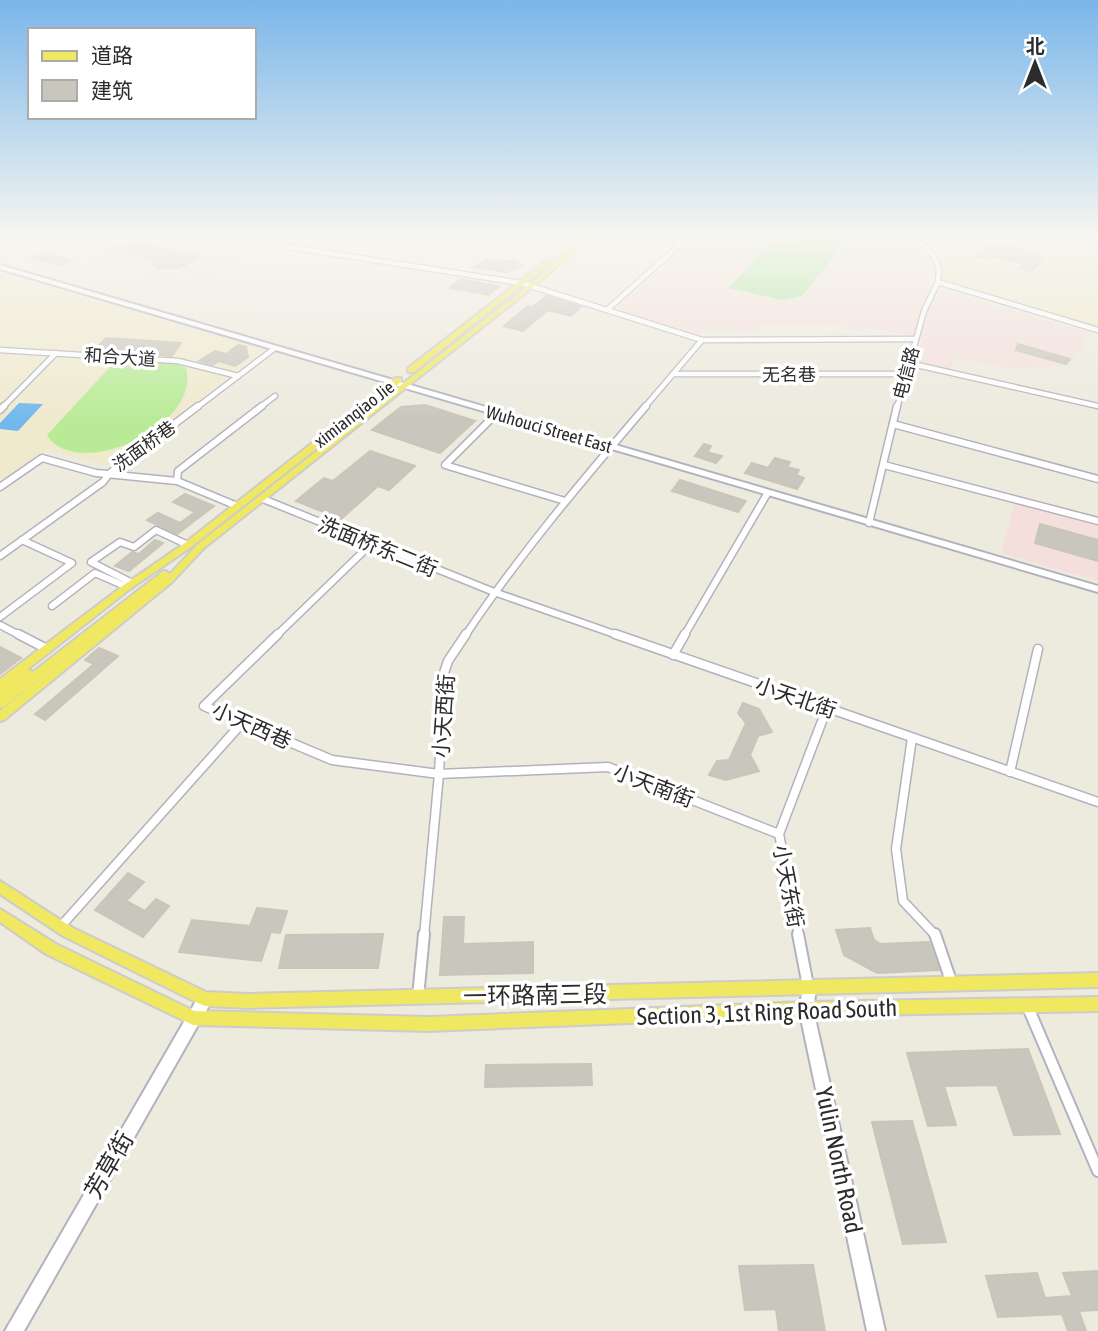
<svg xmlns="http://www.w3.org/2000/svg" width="1098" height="1331" font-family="'Asap Condensed','Noto Sans SC',sans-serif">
  <rect width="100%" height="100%" fill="#edeade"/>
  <g fill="#efeace">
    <path d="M281,234H367L346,245Z"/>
    <path d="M920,234H1098V328L942,280L944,270L939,254Z"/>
    <path d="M0,273L257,348L260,354L159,431L107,465L47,450L0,481Z"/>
  </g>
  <g fill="#f4dfdc">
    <path d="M687,234H904L920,249L931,264L925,286L1091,333L1070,364L1063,366L1009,368L956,357L950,370L914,360L923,338L905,334L880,330H847L844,326H759L760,331L706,330L699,335L622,311L620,306L683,248L680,240Z"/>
    <path d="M132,236L207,253L240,261L210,281L182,273L165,281L85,258Z"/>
    <path d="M1015,503L1098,526V581L1001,553Z"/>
  </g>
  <path fill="#a7e39b" d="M810,234L839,240L843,245L802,296L782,300L729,288L768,244L798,240Z"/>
  <path fill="#b9eb97" d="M131,360L172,362L186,368C202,426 76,483 47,435L110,367Z"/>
  <path fill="#72b8ee" d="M19,403L43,404L18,431L0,429V423Z"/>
  <g fill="#c9c6be" stroke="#c9c6b8" stroke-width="2">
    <path d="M134,240L199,258L179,268H158L153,264L155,261L116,248Z"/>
    <path d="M990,243L1024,249L1021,252L1044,258L1031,271L1020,268L1024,264L991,256L987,259L976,256Z"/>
    <path d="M44,252L72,260L61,266L32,258Z"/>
    <path d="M487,260L515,261L523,266L506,272L473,267Z"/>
    <path d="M460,279L499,286L489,295L450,288Z"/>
    <path d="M546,296L581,307L571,316L548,310L523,331L504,326L528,306L533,307Z"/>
    <path d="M106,338L181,343L172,356L95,350Z"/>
    <path d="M1018,344L1070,359L1066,364L1016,350Z"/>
    <path d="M238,345L246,347L248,357L235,366L218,361L213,365L199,361L215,351L226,354Z"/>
    <path d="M425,405L475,421L440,453L372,430L401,407Z"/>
    <path d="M704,444L711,446L707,452L722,456L716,463L695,456Z"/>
    <path d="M370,451L415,466L389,490L378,486L341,519L296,501L324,478L333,481Z"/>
    <path d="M775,458L790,462L787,467L799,470L796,475L804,478L797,489L745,473L752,463L768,468Z"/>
    <path d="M680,480L746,501L738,512L672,491Z"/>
    <path d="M185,494L214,506L177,534L147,520L158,513L180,523L195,512L173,502Z"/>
    <path d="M1040,524L1098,540V561L1035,543Z"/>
    <path d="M155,540L163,543L129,571L115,566L132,552L139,554Z"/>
    <path d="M0,647L21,658L0,674Z"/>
    <path d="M99,648L118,656L45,720L35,714L94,664L85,660Z"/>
    <path d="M743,703L759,709L772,732L758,736L750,755L759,771L726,780L709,775L717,761L729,760L746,723L738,713Z"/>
    <path d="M128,873L144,882L126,901L145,911L156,899L169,906L143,937L95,910Z"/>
    <path d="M257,908L287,911L280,933L271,932L261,961L179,952L192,920L250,926Z"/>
    <path d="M444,917H464L463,944L533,942V973L440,975Z"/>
    <path d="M870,928L874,940L881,944L929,942L939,970L877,973L844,955L836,930Z"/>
    <path d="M383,934L378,968H279L286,935Z"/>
    <path d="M1028,1049L1060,1134L1014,1135L997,1085L944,1086L956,1125L928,1126L907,1053Z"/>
    <path d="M591,1064L592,1085L485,1087L486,1065Z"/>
    <path d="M912,1121L946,1242L903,1244L872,1122Z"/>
    <path d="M813,1265L825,1331H779L776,1309L745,1310L739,1266Z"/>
    <path d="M1098,1271V1310L1079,1311L1086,1331H1068L1062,1314L998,1317L986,1276L1037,1273L1045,1298L1072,1296L1063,1273Z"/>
  </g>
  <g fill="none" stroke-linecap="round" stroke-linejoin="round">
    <g stroke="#b2b2bf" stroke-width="7">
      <g id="street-far3">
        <path d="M678,246L675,241L683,234"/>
        <path d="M290,247L521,283L702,340L644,408"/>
        <path d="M938,282L1098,330"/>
        <path d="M608,309L674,250"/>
        <path d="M702,340L915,339"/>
        <path d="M0,350L178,361L238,376"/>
        <path d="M908,363L1098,406"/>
        <path d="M673,374H905"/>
        <path d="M2,408L56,353"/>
        <path d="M196,408L275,348"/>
        <path d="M259,408L275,396"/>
        <path d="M897,408L924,311L938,282L939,269L933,255L911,234"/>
      </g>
    </g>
    <g stroke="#b2b2bf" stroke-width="9">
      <g id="street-far2">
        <path d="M0,410L4,406"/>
        <path d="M496,414L445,465L565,501"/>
        <path d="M893,424L1098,479"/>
        <path d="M884,465L1098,521"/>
        <path d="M177,481L178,471L262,406"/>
        <path d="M0,487L42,458L96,473L177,481L237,506"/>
        <path d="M263,499L494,592L620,636"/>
        <path d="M869,523L897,406"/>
        <path d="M0,556L103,482L110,473L198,406"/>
        <path d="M132,583L91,562L120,542L134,547L156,530L188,545"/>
        <path d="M52,606L95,573L127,587"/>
        <path d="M0,617L72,563L22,540"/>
        <path d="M0,625L21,636"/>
        <path d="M276,636L371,544"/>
        <path d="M465,636C519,555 582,481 646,406"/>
        <path d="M684,636L767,494"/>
      </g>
    </g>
    <g stroke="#b2b2bf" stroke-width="11">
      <g id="street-far1">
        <path d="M18,634L47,649"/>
        <path d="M278,634L204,706L332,760L439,774L608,767L779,834"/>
        <path d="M615,634L1098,802"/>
        <path d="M673,655L685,634"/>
        <path d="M912,738L896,849L903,901L936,936"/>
        <path d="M1010,772L1038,649"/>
        <path d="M62,925L242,723"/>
        <path d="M424,936L439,774L444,673L448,661L466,634"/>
        <path d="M799,936L779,834L827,708"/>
      </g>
    </g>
    <g stroke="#b2b2bf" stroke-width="14">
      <g id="street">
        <path d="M798,934L808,986"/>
        <path d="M935,934L952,984"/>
        <path d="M418,997L424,934"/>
        <path d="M1027,1005L1098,1171"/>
      </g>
    </g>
    <g stroke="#b2b2bf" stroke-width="4">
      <g id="secondary">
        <path d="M579,234H585L582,239L577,238Z"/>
        <path d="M0,265L1098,586V592L0,269Z"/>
        <path d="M809,982L814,984L816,989L813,1009L885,1331H867L799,1009L804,984Z"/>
        <path d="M205,992L210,994L212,999L210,1004L24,1331H5L200,994Z"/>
      </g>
    </g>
    <g stroke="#ccc" stroke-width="4">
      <g id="primary">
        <path d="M588,234H595L533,287L204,548L172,582L4,720L0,721V711L83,644L4,707L0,708V679L124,585L185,543L395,378H401V382L191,547L130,589L28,669L33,672L162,572L165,571L170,574L198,544L529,285Z"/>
        <path d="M550,258L555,259L414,372H408V368Z"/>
        <path d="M0,881L73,928L206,992L248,994L1098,973V987L248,1008L205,1006L200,1004L63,936L0,894Z"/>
        <path d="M0,909L56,944L194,1011L429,1017L806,1002L1098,997V1011L806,1016L429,1031L193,1025L46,954L0,922Z"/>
      </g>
    </g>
    <use href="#street-far3" stroke="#fff" stroke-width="4.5"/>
    <use href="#street-far2" stroke="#fff" stroke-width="6"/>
    <use href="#street-far1" stroke="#fff" stroke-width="8"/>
    <use href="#street" stroke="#fff" stroke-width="10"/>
    <use href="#secondary" fill="#fff" fill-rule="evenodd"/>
    <use href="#primary" fill="#f0e861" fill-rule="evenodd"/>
  </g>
  <linearGradient id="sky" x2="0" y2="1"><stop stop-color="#79b6ea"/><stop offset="0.56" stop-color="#f7f6f0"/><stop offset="1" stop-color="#f7f6f0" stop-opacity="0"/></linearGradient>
  <rect width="1098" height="421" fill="url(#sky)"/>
  <g text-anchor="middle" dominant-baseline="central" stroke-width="7" stroke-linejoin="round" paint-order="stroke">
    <g font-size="18" fill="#2c2c2c" stroke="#fff">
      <text transform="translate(120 357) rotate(4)">和合大道</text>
      <text transform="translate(906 373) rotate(-75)">电信路</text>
      <text x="789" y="374">无名巷</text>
      <text transform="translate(354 414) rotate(-38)">ximianqiao Jie</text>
      <text transform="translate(549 429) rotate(16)">Wuhouci Street East</text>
      <text transform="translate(144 446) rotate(-36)">洗面桥巷</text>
    </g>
    <g font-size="21" fill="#2c2c2c" stroke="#fff">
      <text transform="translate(378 546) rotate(22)">洗面桥东二街</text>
      <text transform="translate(796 697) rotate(19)">小天北街</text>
      <text transform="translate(443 716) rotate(-86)">小天西街</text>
      <text transform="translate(252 725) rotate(24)">小天西巷</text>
      <text transform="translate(654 785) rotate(21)">小天南街</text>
      <text transform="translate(789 886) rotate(79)">小天东街</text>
    </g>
    <g font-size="24" fill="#2c2c2c" stroke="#fff">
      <text transform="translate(535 995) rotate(-1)">一环路南三段</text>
      <text transform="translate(767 1012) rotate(-2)">Section 3, 1st Ring Road South</text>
      <text transform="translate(839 1160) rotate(78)">Yulin North Road</text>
      <text transform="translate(109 1165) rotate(-60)">芳草街</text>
    </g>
  </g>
  <rect x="28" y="28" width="228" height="91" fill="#ffffff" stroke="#ababab" stroke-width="2"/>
  <rect x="42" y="51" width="35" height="10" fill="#f0e861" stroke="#ababab" stroke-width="2"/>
  <text x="91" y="63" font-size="21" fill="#2c2c2c">道路</text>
  <rect x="42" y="80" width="35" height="21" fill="#c9c6be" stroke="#ababab" stroke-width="2"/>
  <text x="91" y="98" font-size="21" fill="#2c2c2c">建筑</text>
  <g transform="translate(1035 63)" stroke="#ffffff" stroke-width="5" paint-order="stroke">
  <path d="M0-5L12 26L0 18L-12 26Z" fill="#2c2c2c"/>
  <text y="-10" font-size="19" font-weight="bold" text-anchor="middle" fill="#2c2c2c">北</text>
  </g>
</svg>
